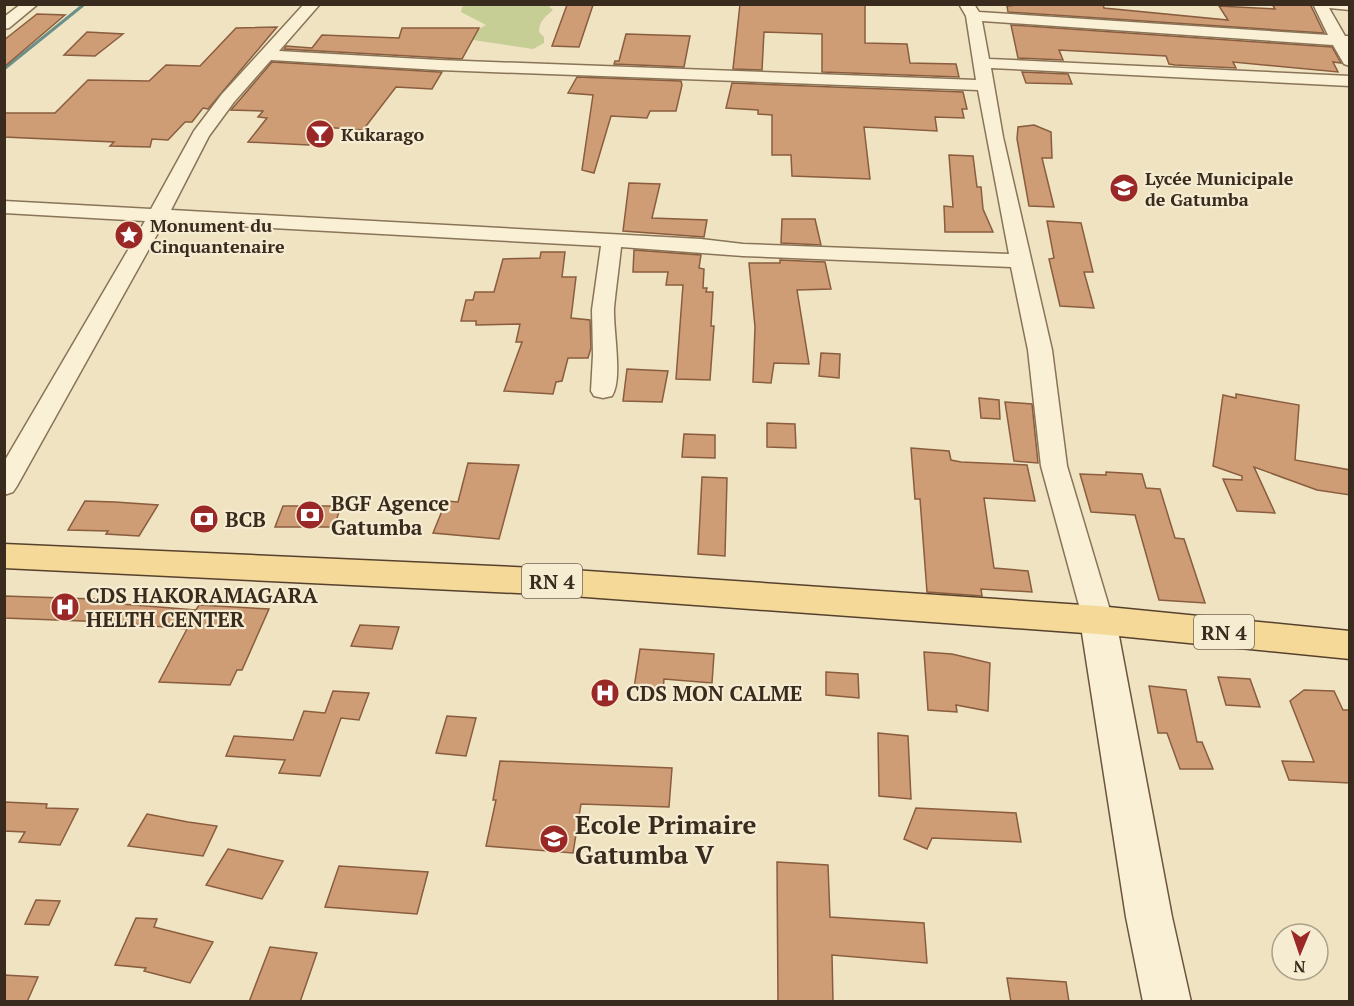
<svg xmlns="http://www.w3.org/2000/svg" width="1354" height="1006" font-family="'PT Serif',serif">
  <rect width="100%" height="100%" fill="#efe3c2"/>
  <path fill="#c6ce95" d="M467,4L548,5L553,10C545,17 539,21 539,32L544,37V43L533,49L473,40L469,35L486,25L461,12L462,7Z"/>
  <g fill="none" stroke-linecap="round" stroke-linejoin="round">
    <path fill="#6b9088" fill-rule="evenodd" d="M82,4H87L4,71V67Z"/>
  </g>
  <g fill="#ce9d76" stroke="#895d3e" stroke-width="1.5">
    <path d="M740,4H865V43L907,44L910,63L956,64L959,77L822,72V34L764,32L762,70L733,69Z"/>
    <path d="M1027,4H1103L1104,8L1228,20L1219,6L1275,9L1272,4H1310L1324,33L1008,12L1007,6Z"/>
    <path d="M567,5H593L579,47L552,46Z"/>
    <path d="M37,14L65,15L4,67V40Z"/>
    <path d="M1011,25L1332,47L1341,63L1333,62L1338,72L1233,62L1236,68L1175,65L1169,64L1166,56L1059,50L1063,60L1018,58Z"/>
    <path d="M277,27L208,109L203,108L192,122H185L168,140L152,139L150,147L110,146L114,142L4,137V113H55L88,80L149,81L166,65L200,66L236,28Z"/>
    <path d="M402,28H479L462,59L284,49L286,46L312,48L322,35L399,38Z"/>
    <path d="M87,32L123,34L95,56L64,55Z"/>
    <path d="M626,34L690,36L684,67L614,64L615,61H619Z"/>
    <path d="M272,62L439,72H442L432,89L396,87L363,130L322,127L309,145L248,142L267,118L258,117L263,111L231,110Z"/>
    <path d="M1022,72L1068,74L1072,84L1026,83Z"/>
    <path d="M577,77L681,81L682,85L676,111H650L647,118L611,116L594,173L582,170L593,95L568,93Z"/>
    <path d="M732,83L963,92L967,109H962L964,118L935,117L937,131L864,127L870,179L792,176L791,155H772V115L758,114V110L726,108Z"/>
    <path d="M1034,125L1051,132L1052,158H1042L1054,207L1029,206L1017,139L1018,127Z"/>
    <path d="M949,155L973,156L977,187H981L983,209L993,232H945L944,206L953,207Z"/>
    <path d="M629,183L660,184L652,218L707,220L704,237L623,231Z"/>
    <path d="M782,219H815L821,245L781,243Z"/>
    <path d="M1047,221L1081,223L1093,272H1084L1094,308L1060,306L1049,259L1054,258Z"/>
    <path d="M634,250L701,255L699,268L704,269L703,288H707L706,292H713L711,326H714L710,380L676,379L683,285H666L668,272H633Z"/>
    <path d="M541,252H565L562,277H576L571,318L590,320L591,348L588,358H568L562,381L556,382L553,394L504,391L522,342H516L520,324L476,325V321H461L466,300H473L475,292H494L503,259L540,258Z"/>
    <path d="M780,260L825,262L831,289L797,290L809,364L774,363L771,383L753,382L755,327L749,263H780Z"/>
    <path d="M821,353L840,354L839,378L819,376Z"/>
    <path d="M627,369L668,371L662,402L623,401Z"/>
    <path d="M1236,394L1299,405L1295,460L1350,470V495L1317,490L1254,467L1275,513L1237,511L1223,479L1242,480V476L1213,466L1223,395L1236,398Z"/>
    <path d="M979,398L999,400L1000,419L981,418Z"/>
    <path d="M1005,402L1032,404L1038,463L1014,461Z"/>
    <path d="M767,423L795,424L796,448L767,447Z"/>
    <path d="M684,434L715,435V458L682,457Z"/>
    <path d="M911,448L949,451L951,460L961,462L1027,465L1035,501L984,498L994,568L1028,571L1032,592L981,589L982,596L927,592L920,499H915Z"/>
    <path d="M468,463L519,465L499,539L433,533L446,501L458,502Z"/>
    <path d="M1106,472L1142,474L1146,488L1160,489L1175,538L1184,539L1205,603L1159,600L1135,515L1091,512L1080,474L1106,475Z"/>
    <path d="M702,477L727,478L725,556L698,554Z"/>
    <path d="M85,501L115,502L158,505L139,536L106,534L108,531L68,530Z"/>
    <path d="M283,506H341L334,527H275Z"/>
    <path d="M4,596L124,600L122,604L196,610L199,605L269,609L242,670H237L230,685L159,682L187,629L109,622L4,618Z"/>
    <path d="M360,625L399,627L392,649L351,646Z"/>
    <path d="M640,649L714,654L712,683L664,679L663,690L634,688Z"/>
    <path d="M924,652L952,654L990,663L988,711L956,705L957,712L928,710Z"/>
    <path d="M826,672L858,674L859,698L826,695Z"/>
    <path d="M1218,677L1250,679L1260,707L1226,705Z"/>
    <path d="M1149,686L1186,690L1197,742H1202L1213,769H1180L1167,733H1158Z"/>
    <path d="M1304,690L1334,691L1343,710H1350V783L1289,780L1282,761L1314,762L1290,701Z"/>
    <path d="M333,691L369,693L359,720L341,718L320,776L279,773L285,760L226,756L234,736L293,740L304,711L325,713Z"/>
    <path d="M447,716L476,718L466,756L436,753Z"/>
    <path d="M878,733L908,736L911,799L879,796Z"/>
    <path d="M500,761L672,768L669,807L581,804L573,853L486,846L496,800H493Z"/>
    <path d="M4,802L47,804L46,808L78,809L60,845L19,842L25,832L4,831Z"/>
    <path d="M916,808L1016,813L1021,842L932,838L927,849L904,839Z"/>
    <path d="M147,814L188,822L217,826L203,856L128,846Z"/>
    <path d="M228,849L283,861L262,899L206,885Z"/>
    <path d="M777,862L828,865L830,917L924,923L927,963L832,955L833,1002H778Z"/>
    <path d="M339,866L428,872L417,914L325,907Z"/>
    <path d="M36,900L60,901L49,925L25,924Z"/>
    <path d="M136,918L157,919L154,927L213,942L190,983L144,971L146,968L115,965Z"/>
    <path d="M270,947L317,953L300,1002H249Z"/>
    <path d="M4,975L38,977L27,1002H4Z"/>
    <path d="M1007,978L1066,982L1069,1002H1011Z"/>
  </g>
  <g fill="none" stroke-linecap="round" stroke-linejoin="round">
    <g stroke="#897458" stroke-width="3">
      <g id="street">
        <path d="M21,4H38L9,28L4,29V17Z"/>
        <path d="M304,4H320L279,51L439,60L976,80L966,16L959,4H974L979,12L1328,35L1313,4H1350V10L1329,8L1345,36H1350V66L1344,64L1333,45L982,21L989,59L1350,76V86L991,68L1003,137L1052,350L1067,466L1113,620L1109,628L1098,631L1087,628L1083,620L1041,466L1028,350L1011,267L743,256L621,247C619,267 616,287 614,308C613,330 623,379 612,396L603,398L594,396L591,391L593,355L592,310L601,246L164,222L17,486L13,492L4,495V462L145,221L4,213V201L151,209L194,131L222,94ZM271,60L439,70L978,90L1009,254L743,244L701,239L171,210L209,136L234,102Z"/>
      </g>
    </g>
    <g stroke="#6b553c" stroke-width="3">
      <path id="secondary" d="M1098,606L1111,610L1116,620L1172,917L1191,1002H1143L1126,917L1080,620L1085,610Z"/>
    </g>
    <g stroke="#57412d" stroke-width="3">
      <path id="primary" d="M4,544L558,569L1098,606L1350,631V659L1098,634L558,595L4,568Z"/>
    </g>
    <use href="#street" fill="#faf0d5" fill-rule="evenodd"/>
    <use href="#secondary" fill="#faf0d5" fill-rule="evenodd"/>
    <use href="#primary" fill="#f4d998" fill-rule="evenodd"/>
  </g>
  <defs>
    <g id="bar-disc" transform="scale(1.5)"><circle r="9.5" fill="#9a2827" stroke="#f6ecd1"/><path d="M-6-5H6L.8 .8V4.5H3.5V6h-7V4.5H-.8V.8Z" fill="#fff"/></g>
    <g id="school-disc" transform="scale(1.5)"><circle r="9.5" fill="#9a2827" stroke="#f6ecd1"/><path d="M0-5L7-2L0 1L-7-2ZM-4 1L0 2.5L4 1V4Q0 6-4 4Z" fill="#fff"/></g>
    <g id="sight-disc" transform="scale(1.5)"><circle r="9.5" fill="#9a2827" stroke="#f6ecd1"/><path d="M0-6L1.8-2.2L6-1.7L2.9 1.2L3.7 5.4L0 3.3L-3.7 5.4L-2.9 1.2L-6-1.7L-1.8-2.2Z" fill="#fff"/></g>
    <g id="bank-disc" transform="scale(1.5)"><circle r="9.5" fill="#9a2827" stroke="#f6ecd1"/><path d="M-6-4H6V4H-6ZM0-2.3a2.3 2.3 0 1 0 0 4.6a2.3 2.3 0 1 0 0-4.6Z" fill="#fff"/></g>
    <g id="hospital-disc" transform="scale(1.5)"><circle r="9.5" fill="#9a2827" stroke="#f6ecd1"/><path d="M-5-5h3v3.5h4V-5h3V5h-3V1.5h-4V5h-3Z" fill="#fff"/></g>
  </defs>
  <g fill-rule="evenodd">
    <use href="#bar-disc" x="320" y="134"/>
    <use href="#school-disc" x="1124" y="188"/>
    <use href="#sight-disc" x="129" y="235"/>
    <use href="#bank-disc" x="310" y="515"/>
    <use href="#bank-disc" x="204" y="519"/>
    <use href="#hospital-disc" x="65" y="607"/>
    <use href="#hospital-disc" x="605" y="693"/>
    <use href="#school-disc" x="554" y="839"/>
  </g>
  <g text-anchor="middle" dominant-baseline="central" stroke-width="4.5" stroke-linejoin="round" paint-order="stroke">
    <g font-size="18" font-weight="bold" fill="#392b1d" stroke="#f6ecd1" text-anchor="start">
      <text x="341" y="134">Kukarago</text>
      <text x="1145" y="178">Lycée Municipale<tspan x="1145" dy="21">de Gatumba</tspan></text>
      <text x="150" y="225">Monument du<tspan x="150" dy="21">Cinquantenaire</tspan></text>
    </g>
    <g fill="#f6ecd1" stroke="#726553" stroke-width="1.5">
      <rect x="522" y="564" width="60" height="34" rx="4.5"/>
      <rect x="1194" y="615" width="60" height="34" rx="4.5"/>
    </g>
    <g font-size="20" font-weight="bold" fill="#392b1d">
      <text x="552" y="581">RN 4</text>
      <text x="1224" y="632">RN 4</text>
    </g>
    <g font-size="21" font-weight="bold" fill="#392b1d" stroke="#f6ecd1" text-anchor="start">
      <text x="331" y="503">BGF Agence<tspan x="331" dy="24">Gatumba</tspan></text>
      <text x="225" y="519">BCB</text>
      <text x="86" y="595">CDS HAKORAMAGARA<tspan x="86" dy="24">HELTH CENTER</tspan></text>
      <text x="626" y="693">CDS MON CALME</text>
    </g>
    <g font-size="26" font-weight="bold" fill="#392b1d" stroke="#f6ecd1" text-anchor="start">
      <text x="575" y="824">Ecole Primaire<tspan x="575" dy="30">Gatumba V</tspan></text>
    </g>
  </g>
  <rect width="1354" height="1006" fill="none" stroke="#392b1d" stroke-width="12"/>
  <g transform="translate(1300 952) rotate(182)"><circle r="28" fill="#f6ecd1" stroke="#aa9f89" stroke-width="1.5"/>
  <path d="M0-4.5L10 22L0 15L-10 22Z" fill="#9a2827"/>
  <text y="-9" font-size="16" font-weight="bold" text-anchor="middle" fill="#392b1d">N</text>
  </g>
</svg>
